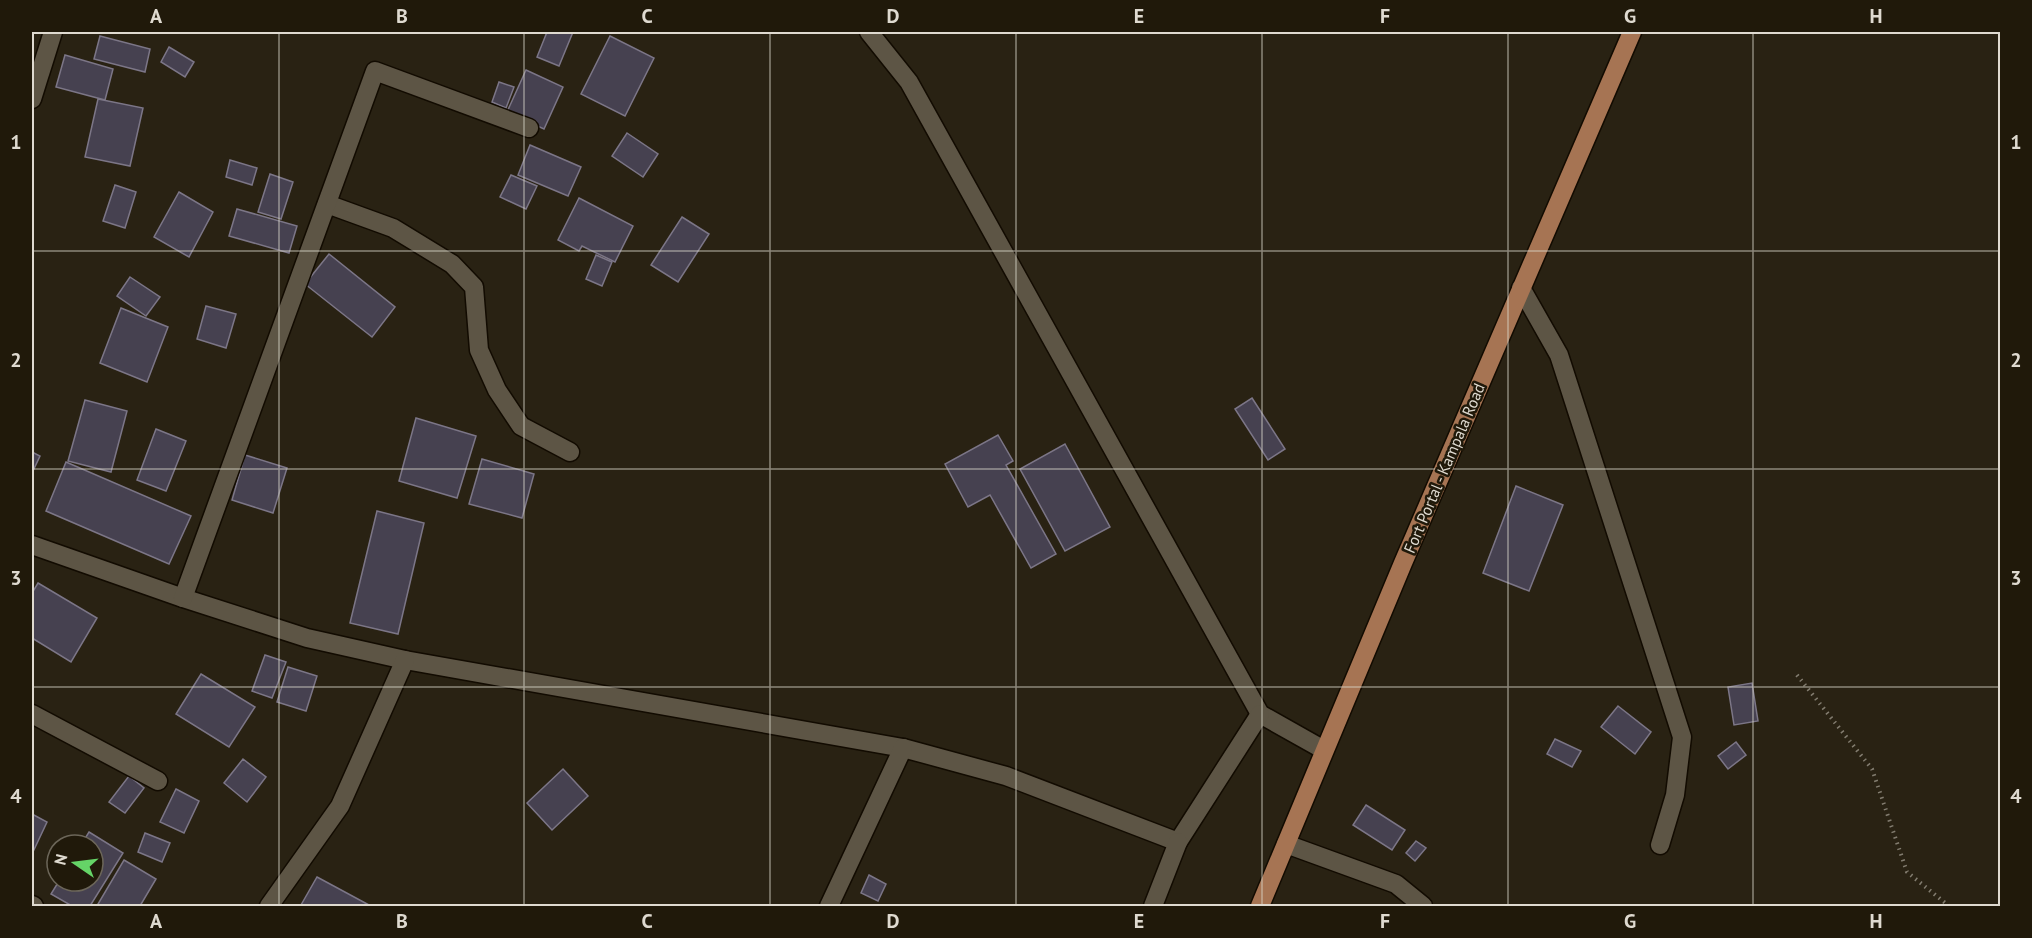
<svg xmlns="http://www.w3.org/2000/svg" width="2032" height="938" font-family="'PT Sans',sans-serif">
  <rect width="100%" height="100%" fill="#292213"/>
  <g fill="#464150" stroke="#7c7687" stroke-width="1.5">
    <path d="M547,32H573L559,66L537,57Z"/>
    <path d="M100,36L150,49L145,72L94,59Z"/>
    <path d="M610,36L654,58L625,116L581,94Z"/>
    <path d="M169,47L194,62L185,77L161,62Z"/>
    <path d="M65,55L113,69L105,100L56,87Z"/>
    <path d="M526,70L563,87L544,129L507,112Z"/>
    <path d="M499,82L514,87L506,108L492,102Z"/>
    <path d="M98,99L143,108L130,166L85,157Z"/>
    <path d="M627,133L658,154L643,177L612,156Z"/>
    <path d="M530,145L581,167L568,196L518,175Z"/>
    <path d="M230,160L257,168L252,185L226,177Z"/>
    <path d="M270,174L293,182L281,219L258,212Z"/>
    <path d="M511,175L537,186L526,209L500,197Z"/>
    <path d="M115,185L136,192L125,228L103,221Z"/>
    <path d="M179,192L213,212L189,257L154,237Z"/>
    <path d="M579,198L633,226L615,262L582,246L579,251L558,240Z"/>
    <path d="M237,209L297,226L289,253L229,236Z"/>
    <path d="M682,217L709,234L678,282L651,265Z"/>
    <path d="M329,254L395,307L372,337L305,284Z"/>
    <path d="M596,255L612,262L602,286L586,279Z"/>
    <path d="M130,277L160,297L146,316L117,296Z"/>
    <path d="M206,306L236,314L226,348L197,339Z"/>
    <path d="M121,308L168,327L147,382L100,363Z"/>
    <path d="M1252,398L1285,449L1268,460L1235,409Z"/>
    <path d="M85,400L127,411L111,472L68,461Z"/>
    <path d="M416,418L476,436L457,498L399,481Z"/>
    <path d="M156,429L186,441L166,491L137,480Z"/>
    <path d="M998,435L1013,461L1006,465L1056,554L1031,568L990,495L968,507L945,464Z"/>
    <path d="M1065,444L1110,527L1065,551L1020,469Z"/>
    <path d="M32,452L40,456L32,473Z"/>
    <path d="M245,455L287,468L273,513L232,500Z"/>
    <path d="M482,459L534,474L522,518L469,504Z"/>
    <path d="M66,462L191,516L169,564L46,511Z"/>
    <path d="M1516,486L1563,505L1529,591L1483,573Z"/>
    <path d="M377,511L424,523L398,634L350,623Z"/>
    <path d="M38,583L97,618L71,662L32,638V593Z"/>
    <path d="M265,655L286,662L272,698L252,691Z"/>
    <path d="M288,667L317,676L306,711L277,702Z"/>
    <path d="M201,674L255,707L229,747L176,714Z"/>
    <path d="M1752,683L1758,721L1734,725L1728,687Z"/>
    <path d="M1618,706L1651,732L1635,754L1601,727Z"/>
    <path d="M1555,739L1581,751L1572,767L1547,754Z"/>
    <path d="M1736,742L1746,755L1728,769L1718,756Z"/>
    <path d="M243,759L266,777L247,802L224,783Z"/>
    <path d="M563,769L588,796L552,830L527,803Z"/>
    <path d="M129,776L144,788L125,813L109,802Z"/>
    <path d="M176,789L199,801L184,833L160,822Z"/>
    <path d="M1366,805L1405,830L1392,850L1353,825Z"/>
    <path d="M32,814L47,822L32,854Z"/>
    <path d="M89,832L123,853L90,906H72L51,894L59,881H93V845H81Z"/>
    <path d="M145,833L170,843L162,862L138,852Z"/>
    <path d="M1416,841L1426,848L1415,861L1406,853Z"/>
    <path d="M124,860L156,879L140,906H101L98,904Z"/>
    <path d="M869,875L886,884L878,901L861,893Z"/>
    <path d="M317,877L369,905L368,906H304L301,905Z"/>
  </g>
  <g fill="none" stroke-linecap="round" stroke-linejoin="round">
    <g stroke="#120b01" stroke-width="21">
      <g id="street">
        <path d="M869,32L909,82L1260,714L1324,750"/>
        <path d="M32,99L53,32"/>
        <path d="M327,204L393,228L452,264L474,287L479,350L497,390L521,426L570,452"/>
        <path d="M1521,288L1559,355L1682,737L1675,795L1660,845"/>
        <path d="M32,545L183,598L307,638L405,660L903,748L1006,776L1178,842L1260,714"/>
        <path d="M183,598L375,71L529,128"/>
        <path d="M32,714L158,781"/>
        <path d="M1286,844L1396,884L1423,906"/>
        <path d="M32,905L34,906"/>
        <path d="M269,906L340,806L405,660"/>
        <path d="M829,906L903,748"/>
        <path d="M1153,906L1178,842"/>
      </g>
    </g>
    <g stroke="#120b01" stroke-width="21">
      <path id="primary" d="M1260,906L1403,563L1632,32"/>
    </g>
    <path stroke="#827c6f" stroke-width="4" stroke-dasharray="1.5 4.5" stroke-linecap="butt" d="M1797,675L1872,769L1907,872L1949,906"/>
    <use href="#street" stroke="#5d5545" stroke-width="18"/>
    <use href="#primary" stroke="#a67453" stroke-width="18"/>
  </g>
  <path fill="none" stroke="#dfdad0" stroke-width="1.5" stroke-opacity="0.55" d="M279,32V906M524,32V906M770,32V906M1016,32V906M1262,32V906M1508,32V906M1753,32V906M32,251H2000M32,469H2000M32,687H2000"/>
  <g text-anchor="middle" dominant-baseline="central" stroke-width="5" stroke-linejoin="round" paint-order="stroke">
    <g font-size="16" fill="#dfdad0" stroke="#20190a">
      <text transform="translate(1444 468) rotate(-67)">Fort Portal - Kampala Road</text>
    </g>
  </g>
  <rect width="2032" height="938" fill="none" stroke="#20190a" stroke-width="66"/>
  <g transform="translate(75 863) rotate(284)"><circle r="28" fill="#20190a" stroke="#6c6659" stroke-width="1.5"/>
  <path d="M0-4.5L10 22L0 15L-10 22Z" fill="#65d467"/>
  <text y="-9" font-size="16" font-weight="bold" text-anchor="middle" fill="#dfdad0">N</text>
  </g>
  <rect x="33" y="33" width="1966" height="872" fill="none" stroke="#dfdad0" stroke-width="2"/>
  <g font-size="20" text-anchor="middle" font-weight="bold" fill="#dfdad0">
    <text x="156" y="23">A</text>
    <text x="402" y="23">B</text>
    <text x="647" y="23">C</text>
    <text x="893" y="23">D</text>
    <text x="1139" y="23">E</text>
    <text x="1385" y="23">F</text>
    <text x="1630" y="23">G</text>
    <text x="1876" y="23">H</text>
    <text x="16" y="149">1</text>
    <text x="2016" y="149">1</text>
    <text x="16" y="367">2</text>
    <text x="2016" y="367">2</text>
    <text x="16" y="585">3</text>
    <text x="2016" y="585">3</text>
    <text x="16" y="803">4</text>
    <text x="2016" y="803">4</text>
    <text x="156" y="928">A</text>
    <text x="402" y="928">B</text>
    <text x="647" y="928">C</text>
    <text x="893" y="928">D</text>
    <text x="1139" y="928">E</text>
    <text x="1385" y="928">F</text>
    <text x="1630" y="928">G</text>
    <text x="1876" y="928">H</text>
  </g>
</svg>
